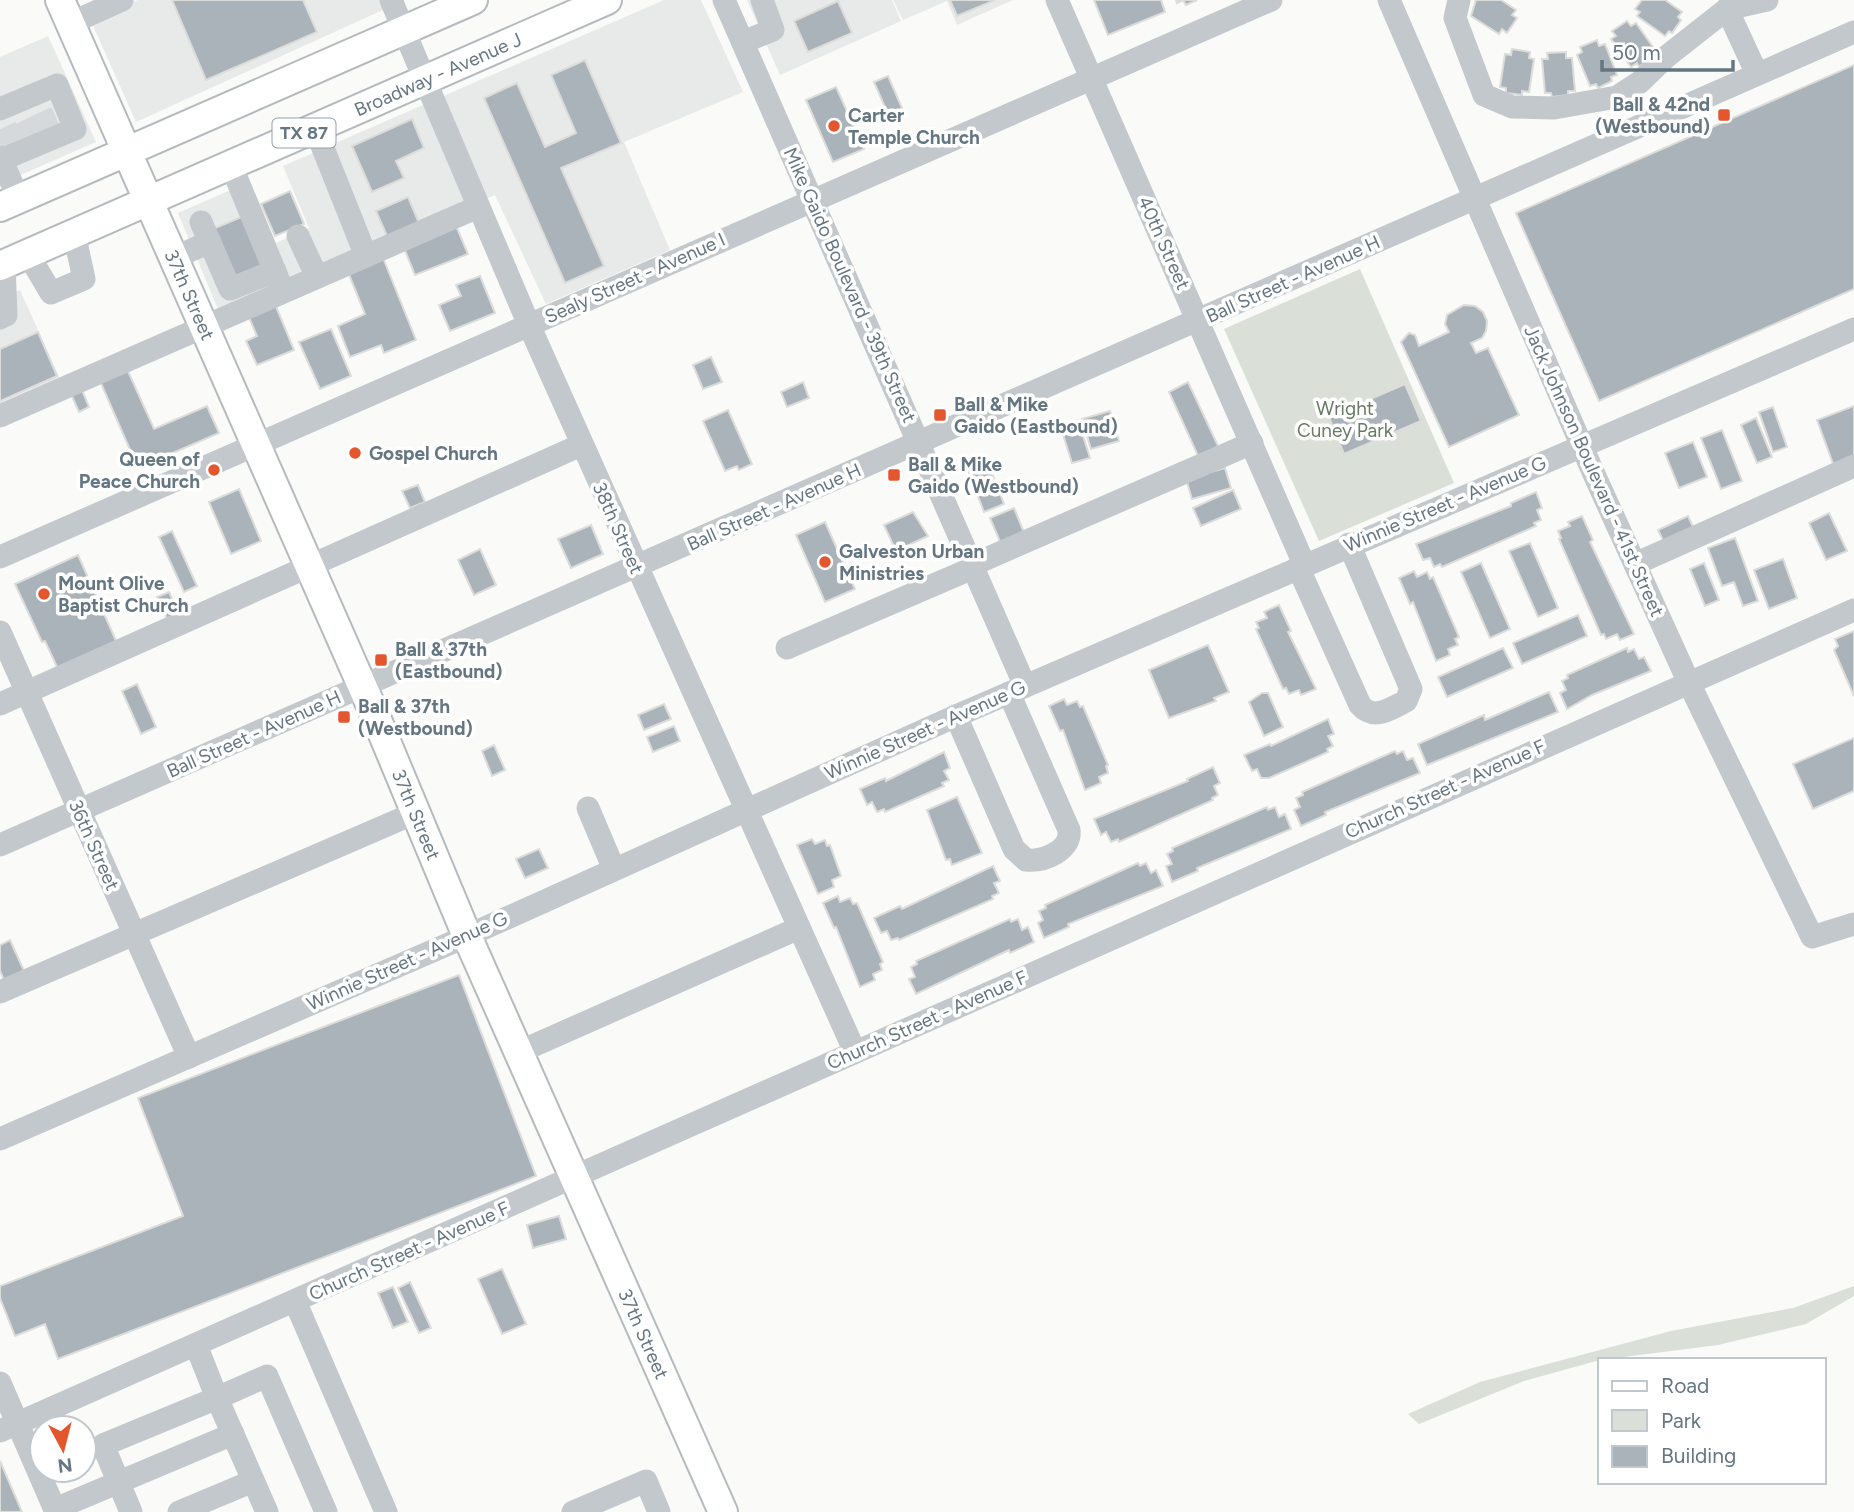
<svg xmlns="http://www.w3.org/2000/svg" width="1854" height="1512" font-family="Figtree,sans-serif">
  <rect width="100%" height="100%" fill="#fafaf8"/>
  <g fill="#e8e9e9">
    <path d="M138,0H405L136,122L91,21Z"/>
    <path d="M664,0H701L743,92L624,142L670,250L546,304L495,195L220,314L178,213L249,182L276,243L309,228L283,166Z"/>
    <path d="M747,0H892L901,21L780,75Z"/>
    <path d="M893,0H1013L957,25L947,1L903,20Z"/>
    <path d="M48,36L96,142L0,184V57Z"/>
    <path d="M20,290L61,381L0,407V299Z"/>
  </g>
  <g fill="#dadfd7">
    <path d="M1360,269L1454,483L1319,541L1224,329Z"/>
    <path d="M1854,1286V1296L1806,1324L1718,1345L1600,1360L1524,1381L1419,1424L1408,1414L1480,1382L1671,1331L1793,1308Z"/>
  </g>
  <g fill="#aab3b9" stroke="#dcdcda" stroke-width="2">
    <path d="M172,0H303L317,32L206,80Z"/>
    <path d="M950,0H995L957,16Z"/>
    <path d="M1094,0H1161L1165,12L1108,35Z"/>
    <path d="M1176,0H1197L1186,5L1183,0L1177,3Z"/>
    <path d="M1476,0H1501L1516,10L1512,15L1517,18L1507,33L1502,29L1499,34L1471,16Z"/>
    <path d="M1642,0H1665L1682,12L1678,17L1681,20L1672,33L1669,31L1665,36L1637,16L1640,12L1635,9Z"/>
    <path d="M838,1L852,33L808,52L794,21Z"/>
    <path d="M1627,21L1631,26L1636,23L1655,50L1650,54L1652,57L1639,67L1637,63L1631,67L1611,39L1616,36L1612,31Z"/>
    <path d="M1597,40L1599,46L1605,44L1617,75L1611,77L1612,81L1598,88L1596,84L1590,86L1577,55L1582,52L1580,47Z"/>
    <path d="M1512,49L1530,52L1529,58L1534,59L1529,92L1522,91V95L1506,93V88L1500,87L1505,54L1511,55Z"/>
    <path d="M1566,52V58H1572L1575,91H1568V95L1552,97L1551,93H1545L1542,59H1548L1547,53Z"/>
    <path d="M585,60L621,143L561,168L604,266L565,283L484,98L517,83L545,147L576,133L551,75Z"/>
    <path d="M1854,65V289L1599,401L1516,213Z"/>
    <path d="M888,76L905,115L891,121L874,82Z"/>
    <path d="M836,87L864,149L833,162L806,100Z"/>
    <path d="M412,119L424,148L396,161L404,178L372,192L352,146Z"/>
    <path d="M290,191L304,224L275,236L261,204Z"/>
    <path d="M408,197L419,223L387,236L376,211Z"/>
    <path d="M246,215L269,269L232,285L208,231Z"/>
    <path d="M456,226L468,254L415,275L404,248Z"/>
    <path d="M383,258L416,340L384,353L381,345L350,357L338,326L365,314L348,272Z"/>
    <path d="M480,276L495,313L450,331L439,305L461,296L456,285Z"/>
    <path d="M275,304L294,350L257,365L246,341L257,336L248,315Z"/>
    <path d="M1464,305L1475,306L1483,312L1487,321L1486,331L1482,338L1471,343L1476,353L1488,348L1519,415L1449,447L1401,342L1409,333L1415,335L1419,346L1449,332L1445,324L1447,315Z"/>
    <path d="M331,329L351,376L320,389L299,342Z"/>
    <path d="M38,332L57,376L0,401V349Z"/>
    <path d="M711,357L722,382L703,389L693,365Z"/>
    <path d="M127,369L154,429L207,406L219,433L138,468L100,381Z"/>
    <path d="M803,382L809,398L787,407L781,392Z"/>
    <path d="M1188,382L1219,448L1199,458L1169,392Z"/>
    <path d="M1405,384L1421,421L1344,454L1329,417Z"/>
    <path d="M82,390L89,407L79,412L71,394Z"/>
    <path d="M1854,406V462L1835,469L1817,420Z"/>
    <path d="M1773,407L1787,447L1773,452L1759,412Z"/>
    <path d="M728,410L752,464L739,470L737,466L725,471L703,421Z"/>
    <path d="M1110,411L1119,441L1091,449L1082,419Z"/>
    <path d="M1756,418L1772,457L1757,463L1741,425Z"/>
    <path d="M1078,420L1090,458L1072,463L1060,425Z"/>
    <path d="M1722,430L1742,481L1721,489L1701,438Z"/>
    <path d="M1693,442L1707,477L1679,488L1665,453Z"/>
    <path d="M986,458L1004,504L984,512L966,465Z"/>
    <path d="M1225,468L1231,488L1192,499L1186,479Z"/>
    <path d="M418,485L425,502L410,508L402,491Z"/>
    <path d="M239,489L261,541L231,554L209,502Z"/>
    <path d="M1233,490L1241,509L1201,526L1193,508Z"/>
    <path d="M1536,492L1542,508L1537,510L1541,520L1534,523L1536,526L1442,567L1440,564L1434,567L1430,558L1423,560L1416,544L1511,506V503Z"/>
    <path d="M1014,508L1025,535L1001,544L990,518Z"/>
    <path d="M913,512L928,536L896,551L884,525Z"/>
    <path d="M1829,513L1847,551L1826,560L1809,523Z"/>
    <path d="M1582,516L1593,540L1590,542L1634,634L1620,640L1617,634L1606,639L1604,634L1601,635L1559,539L1561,538L1558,531L1570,526L1568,522Z"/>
    <path d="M1688,516L1694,529L1664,542L1658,530Z"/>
    <path d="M825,522L855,589L825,602L796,535Z"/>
    <path d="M591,525L603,554L571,568L558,539Z"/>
    <path d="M172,531L197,586L184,592L159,537Z"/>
    <path d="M1735,538L1758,601L1743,606L1734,582L1722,586L1708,548Z"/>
    <path d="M1530,543L1558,608L1538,617L1509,551Z"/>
    <path d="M480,549L496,585L474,595L458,560Z"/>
    <path d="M78,555L117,643L58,669L45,641L42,642L15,584Z"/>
    <path d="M1783,559L1797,598L1769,609L1754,570Z"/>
    <path d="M1481,563L1510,629L1490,638L1461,572Z"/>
    <path d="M1704,563L1719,600L1705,606L1690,569Z"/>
    <path d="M1414,571L1417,577L1427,572L1430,579L1433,577L1459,637L1455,639L1458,645L1448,649L1450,655L1436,661L1413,602L1410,604L1399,578Z"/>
    <path d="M169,592L179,614L167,619L157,597Z"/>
    <path d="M1279,605L1291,631L1288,632L1316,689L1301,695L1299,690L1289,694L1286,688L1283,689L1256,629L1259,628L1256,622L1267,618L1264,612Z"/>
    <path d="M1578,615L1587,636L1522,664L1513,643Z"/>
    <path d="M1854,631V696L1834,650L1838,646L1835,639Z"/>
    <path d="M1208,645L1229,692L1214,698L1216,701L1169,718L1149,670Z"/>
    <path d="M1503,648L1513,668L1447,697L1438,677Z"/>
    <path d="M1627,648L1628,652L1634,649L1639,659L1644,657L1651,671L1592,695L1567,709L1560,693L1566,690L1562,681L1568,678L1567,675Z"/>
    <path d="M137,684L156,727L141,734L122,691Z"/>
    <path d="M1549,692L1558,712L1427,765L1418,744L1484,715L1485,720Z"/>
    <path d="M1262,693H1268L1283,727L1264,736L1249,702Z"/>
    <path d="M1064,699L1067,705L1077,701L1080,707L1083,706L1108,765L1106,766L1108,773L1099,777L1101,783L1085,790L1063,730L1060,731L1049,706Z"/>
    <path d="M664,704L671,719L644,730L638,715Z"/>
    <path d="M1328,719L1334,734L1328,736L1333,746L1327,749L1328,752L1269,778H1261L1257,769L1252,771L1244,755L1270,744L1271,746Z"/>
    <path d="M674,726L680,741L653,752L647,737Z"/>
    <path d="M1854,738V791L1813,809L1793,764Z"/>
    <path d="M494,745L505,770L492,776L482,751Z"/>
    <path d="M1395,751L1397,754L1403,751L1407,760L1413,758L1420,773L1325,812L1326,815L1301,826L1294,810L1300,807L1296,798L1303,795L1302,792Z"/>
    <path d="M944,752L950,768L944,771L949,780L942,783L944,786L885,812L884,809L877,812L872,802L867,805L860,789L885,778L886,781Z"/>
    <path d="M1213,767L1220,783L1214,786L1218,795L1212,798L1213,800L1119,842L1118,839L1111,842L1106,832L1101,835L1094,819L1188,781L1187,779Z"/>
    <path d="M957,797L982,853L952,865L950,859L946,860L927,810Z"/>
    <path d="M1267,807L1268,810L1275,807L1279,817L1285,814L1291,829L1197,868L1198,871L1172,882L1166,866L1172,864L1167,854L1173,851L1172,848Z"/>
    <path d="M812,839L815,844L825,840L827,846L830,845L841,876L832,880L834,887L818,894L797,845Z"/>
    <path d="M539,849L548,868L525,878L516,859Z"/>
    <path d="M1138,863L1140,866L1146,863L1151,873L1156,870L1163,886L1068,924L1069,927L1044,938L1038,923L1043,920L1039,911L1046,908L1045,905Z"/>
    <path d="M993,866L1000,881L994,883L999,893L992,896L993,899L899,940L898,938L891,940L887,931L881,933L874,918L900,906L902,909Z"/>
    <path d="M838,896L840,902L850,898L853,904L857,903L883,962L880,964L882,970L873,974L875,980L860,987L836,927L834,928L823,903Z"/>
    <path d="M1010,919L1011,922L1018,919L1022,930L1028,927L1034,942L1010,953L1009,950L916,994L909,979L915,977L911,967L917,964L916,961Z"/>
    <path d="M10,940L25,973L5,982L0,971V945Z"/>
    <path d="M459,975L536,1176L58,1359L45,1324L15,1336L0,1298V1286L183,1216L138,1098Z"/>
    <path d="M559,1216L566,1239L533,1248L527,1225Z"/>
    <path d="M502,1269L526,1324L502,1334L478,1279Z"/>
    <path d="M410,1282L431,1328L419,1333L398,1288Z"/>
    <path d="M393,1287L408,1322L393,1328L378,1293Z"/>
    <path d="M0,1461L22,1512H0Z"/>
  </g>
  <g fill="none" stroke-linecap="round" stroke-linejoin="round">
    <g stroke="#d5d9db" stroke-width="23" stroke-dasharray="23 11" stroke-linecap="butt">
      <path d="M41,112L49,130"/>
      <path d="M24,120L32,137"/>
      <path d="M5,127L13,144"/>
    </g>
    <g stroke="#b5babe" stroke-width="32">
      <g id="major">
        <path id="s1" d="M60,0L375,715L467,936L723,1512"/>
        <path d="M0,207L473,0"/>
        <path id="s2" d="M0,266L607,0"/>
      </g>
    </g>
    <g stroke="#c3c8cc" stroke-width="23">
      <path d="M391,0L529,325L855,1052"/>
      <path d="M724,0L1025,686"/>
      <path d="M1057,0L1304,564"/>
      <path d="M1389,0L1593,472L1689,683L1812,937L1854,924"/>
      <path d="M1459,0L1455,18L1484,95L1512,107L1554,108L1617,97L1640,82L1666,57L1727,9L1767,0"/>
      <path d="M1727,9L1757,74"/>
      <path d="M71,23L122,0"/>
      <path d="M743,42L773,30L762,0"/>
      <path d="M0,109L57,85L75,129L1,160"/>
      <path d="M315,128L366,256"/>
      <path d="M0,157L19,199"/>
      <path d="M231,165L283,291"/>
      <path d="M201,222L230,289L275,271"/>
      <path d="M298,236L317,277"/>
      <path d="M28,254L51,293L84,279L74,233"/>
      <path d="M173,258L210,242"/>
      <path d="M0,318L6,315L4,264"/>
      <path d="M0,416L478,207"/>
      <path d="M0,557L1271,0"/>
      <path d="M1635,564L1854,466"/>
      <path d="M972,565L1252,443"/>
      <path d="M1298,567L1360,705C1374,721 1390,709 1406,701L1411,689L1349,544"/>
      <path d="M0,632L189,1057"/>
      <path d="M787,648L973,568"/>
      <path d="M0,704L581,445"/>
      <path d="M956,716L1014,849L1026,860C1044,862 1072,850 1069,830L1009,693"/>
      <path d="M588,808L613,867"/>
      <path d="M0,845L1854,32"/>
      <path d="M0,992L415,813"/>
      <path d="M519,1052L799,928"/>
      <path d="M0,1139L467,936L956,716L1854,329"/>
      <path d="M295,1301L386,1512"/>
      <path d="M0,1383L56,1512"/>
      <path d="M0,1431L1854,610"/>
      <path d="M55,1509L233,1434"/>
      <path d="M131,1512L103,1445L217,1398L196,1345"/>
      <path d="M179,1512L253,1481"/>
      <path d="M267,1512L217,1398L267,1376L326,1512"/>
      <path d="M573,1512L646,1481L659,1512"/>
    </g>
    <use href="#major" stroke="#fff" stroke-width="28"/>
  </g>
  <g fill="#e4572e" stroke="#fff" stroke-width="2.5">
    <rect x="1717" y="108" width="14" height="14" rx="3.5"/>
    <circle cx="834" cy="126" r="7"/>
    <rect x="933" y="408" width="14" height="14" rx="3.5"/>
    <circle cx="355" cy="453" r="7"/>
    <circle cx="214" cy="470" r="7"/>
    <rect x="887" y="468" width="14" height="14" rx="3.5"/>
    <circle cx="825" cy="562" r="7"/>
    <circle cx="44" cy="594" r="7"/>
    <rect x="374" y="653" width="14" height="14" rx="3.5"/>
    <rect x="337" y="710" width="14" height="14" rx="3.5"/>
  </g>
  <g text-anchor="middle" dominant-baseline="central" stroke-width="7" stroke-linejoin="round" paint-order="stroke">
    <rect fill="#fff" stroke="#939fa8" stroke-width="2" x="272.5" y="118.5" width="63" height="29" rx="5"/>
    <g font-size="18" font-weight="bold" fill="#657683">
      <text x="304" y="133">TX 87</text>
    </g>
    <g font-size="19" fill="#657683" stroke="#fff">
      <text stroke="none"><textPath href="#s2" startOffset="478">Broadway - Avenue J</textPath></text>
      <text transform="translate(1164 243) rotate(66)">40th Street</text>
      <text transform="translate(635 278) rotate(-24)">Sealy Street - Avenue I</text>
      <text transform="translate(1293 279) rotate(-24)">Ball Street - Avenue H</text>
      <text transform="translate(850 285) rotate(66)">Mike Gaido Boulevard - 39th Street</text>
      <text stroke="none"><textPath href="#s1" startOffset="322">37th Street</textPath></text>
      <text transform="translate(1594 471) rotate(66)">Jack Johnson Boulevard - 41st Street</text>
      <text transform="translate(1445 504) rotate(-23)">Winnie Street - Avenue G</text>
      <text transform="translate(774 507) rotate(-24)">Ball Street - Avenue H</text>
      <text transform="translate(618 528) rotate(66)">38th Street</text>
      <text transform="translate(925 730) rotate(-24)">Winnie Street - Avenue G</text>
      <text transform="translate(254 734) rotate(-24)">Ball Street - Avenue H</text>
      <text transform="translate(1445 789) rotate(-24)">Church Street - Avenue F</text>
      <text stroke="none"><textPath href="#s1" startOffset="889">37th Street</textPath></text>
      <text transform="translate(94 845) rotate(66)">36th Street</text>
      <text transform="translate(407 961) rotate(-24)">Winnie Street - Avenue G</text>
      <text transform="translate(927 1020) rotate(-24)">Church Street - Avenue F</text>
      <text transform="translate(409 1251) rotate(-24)">Church Street - Avenue F</text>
      <text stroke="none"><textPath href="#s1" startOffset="1456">37th Street</textPath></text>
    </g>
    <g font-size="19" font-weight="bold" fill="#657683" stroke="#fff" text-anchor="start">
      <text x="1710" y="104" text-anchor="end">Ball &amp; 42nd<tspan x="1710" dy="22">(Westbound)</tspan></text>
      <text x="848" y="115">Carter<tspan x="848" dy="22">Temple Church</tspan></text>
      <text x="954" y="404">Ball &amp; Mike<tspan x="954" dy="22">Gaido (Eastbound)</tspan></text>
      <text x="369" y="453">Gospel Church</text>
      <text x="200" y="459" text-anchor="end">Queen of<tspan x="200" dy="22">Peace Church</tspan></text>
      <text x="908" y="464">Ball &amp; Mike<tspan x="908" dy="22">Gaido (Westbound)</tspan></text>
      <text x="839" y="551">Galveston Urban<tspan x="839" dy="22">Ministries</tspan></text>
      <text x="58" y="583">Mount Olive<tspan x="58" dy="22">Baptist Church</tspan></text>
      <text x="395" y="649">Ball &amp; 37th<tspan x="395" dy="22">(Eastbound)</tspan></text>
      <text x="358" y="706">Ball &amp; 37th<tspan x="358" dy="22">(Westbound)</tspan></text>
    </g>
    <g font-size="19" fill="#687a64" stroke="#fff">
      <text x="1345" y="408">Wright<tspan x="1345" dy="22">Cuney Park</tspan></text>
    </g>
  </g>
  <rect x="1598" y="1358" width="228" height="126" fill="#ffffff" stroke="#c1c8cd" stroke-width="2"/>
  <rect x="1612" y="1381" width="35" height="10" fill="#ffffff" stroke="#c1c8cd" stroke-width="2"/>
  <text x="1661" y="1393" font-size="21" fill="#657683">Road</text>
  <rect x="1612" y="1410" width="35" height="21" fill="#dadfd7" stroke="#c1c8cd" stroke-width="2"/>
  <text x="1661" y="1428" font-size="21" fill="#657683">Park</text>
  <rect x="1612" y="1446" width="35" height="21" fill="#aab3b9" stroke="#c1c8cd" stroke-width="2"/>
  <text x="1661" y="1463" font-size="21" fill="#657683">Building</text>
  <g transform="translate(63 1449) rotate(173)"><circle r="33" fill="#ffffff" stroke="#c1c8cd" stroke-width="2"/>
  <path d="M0-5L12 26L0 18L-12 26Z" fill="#e4572e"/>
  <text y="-10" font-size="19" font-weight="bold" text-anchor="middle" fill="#657683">N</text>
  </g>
  <path d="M1602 60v10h131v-10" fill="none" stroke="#657683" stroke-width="3.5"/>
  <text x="1612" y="60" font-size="21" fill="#657683" stroke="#ffffff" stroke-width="5" paint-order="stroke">50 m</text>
</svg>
